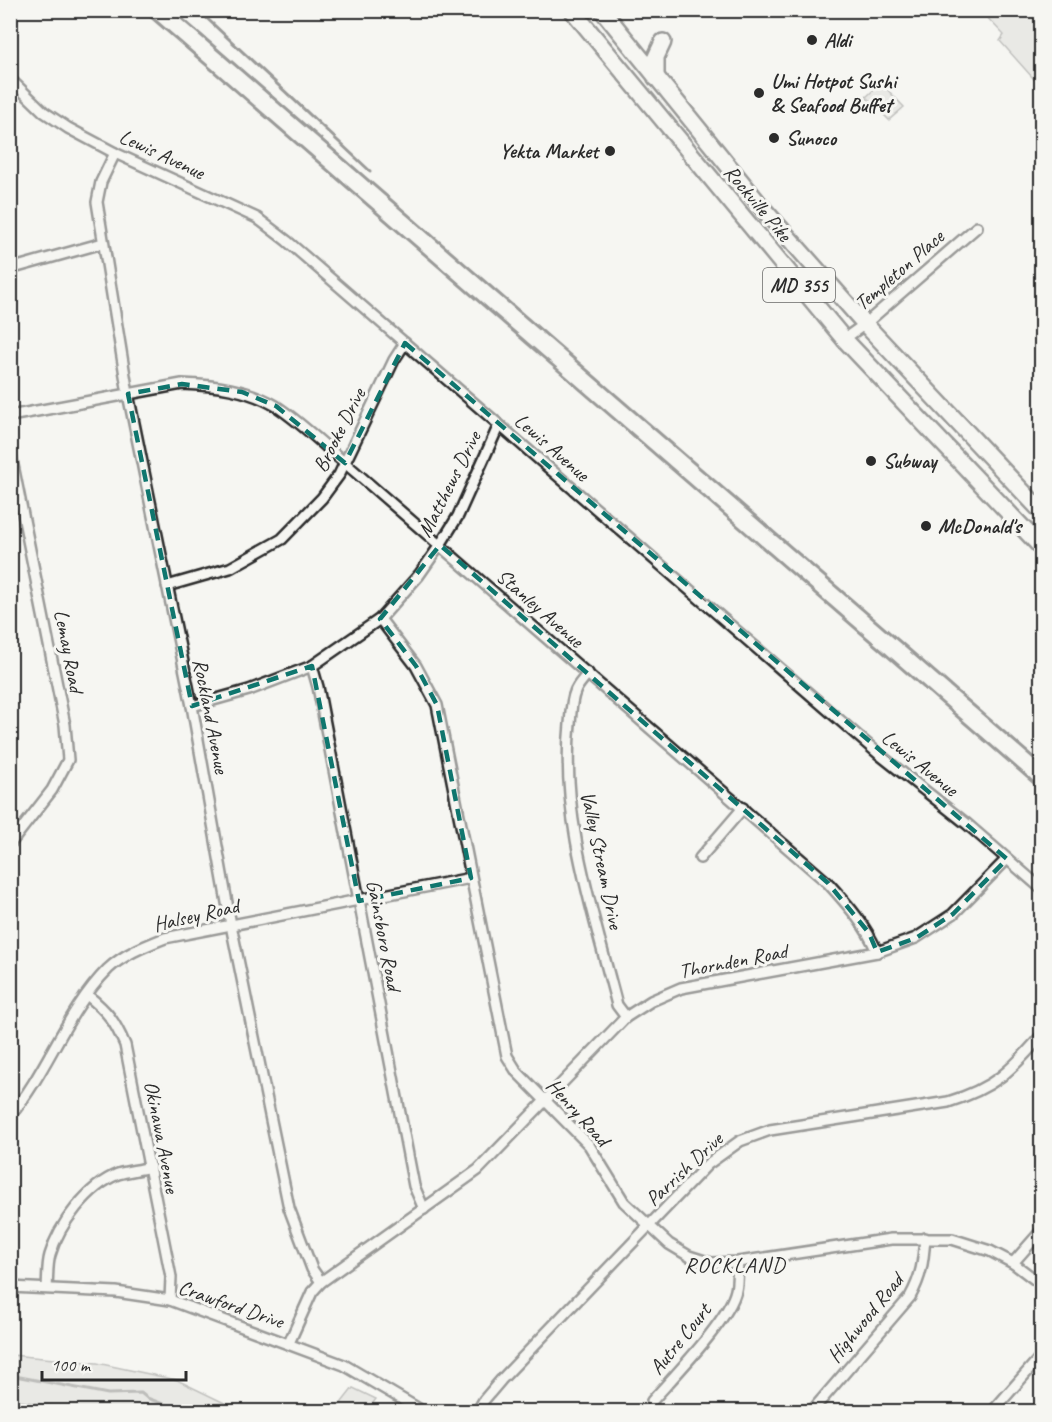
<svg xmlns="http://www.w3.org/2000/svg" width="1052" height="1422" font-family="Caveat,sans-serif">
  <rect width="100%" height="100%" fill="#f6f6f2"/>
  <filter id="ink" filterUnits="userSpaceOnUse"><feTurbulence type="fractalNoise" baseFrequency=".0167" numOctaves="2"/><feDisplacementMap in="SourceGraphic" scale="12" xChannelSelector="R" yChannelSelector="G"/><feConvolveMatrix kernelMatrix="1 2 1 2 8 2 1 2 1" color-interpolation-filters="sRGB"/></filter>
  <g filter="url(#ink)">
    <g fill="#d9d9d5" stroke="#828280" stroke-width="1.5">
      <path d="M981,11H1041V87L1000,41L1004,35Z"/>
      <path d="M881,83L904,107L889,120L866,97Z"/>
      <path d="M11,1355L97,1363L177,1380L241,1411H93L11,1400Z"/>
      <path d="M353,1388L376,1399L367,1411H335Z"/>
    </g>
    <g fill="none" stroke-linecap="round" stroke-linejoin="round">
      <path stroke="#7a7a78" stroke-width="3" d="M10,1375L108,1394L141,1393L147,1398L185,1412"/>
      <g stroke="#2b2b2b" stroke-width="14">
        <g id="street">
          <path d="M10,79L44,112L68,128L115,153L257,218L287,241L880,755L967,824L1042,889"/>
          <path d="M115,153L101,182L97,202L128,394L192,706L231,925L289,1208L312,1269L321,1282"/>
          <path d="M10,269L103,243"/>
          <path d="M844,339L865,324L977,227"/>
          <path d="M10,416L182,384C214,385 248,389 276,406C299,421 324,445 345,463L828,883C848,905 866,925 877,952"/>
          <path d="M10,450L65,725L68,760L52,790L10,844"/>
          <path d="M167,586L230,568L282,539L322,498L339,475L394,360L405,343"/>
          <path d="M380,619L416,666L437,705L507,1056L517,1072L589,1145L624,1202L669,1244L689,1256L711,1263L738,1262L891,1239H952L990,1251L1013,1263L1042,1285"/>
          <path d="M312,666L318,687L414,1186L424,1209"/>
          <path d="M588,673C584,679 577,685 575,692C571,701 571,714 570,724C560,817 594,915 617,1005L626,1017"/>
          <path d="M192,706L249,690L312,666L380,619L419,575L440,545L458,516L499,425"/>
          <path d="M700,858L743,808"/>
          <path d="M87,995C108,1012 114,1020 125,1045L171,1277L170,1300"/>
          <path d="M10,1116C48,1071 66,1011 108,969C124,954 145,946 165,938L471,878"/>
          <path d="M1013,1263L1042,1230"/>
          <path d="M10,1287L116,1292L170,1300L344,1365L424,1412"/>
          <path d="M47,1287C48,1277 47,1265 50,1255C59,1224 88,1186 118,1174C128,1171 140,1170 150,1167"/>
          <path d="M289,1343L312,1292L321,1282L478,1170L626,1017L651,1001L681,988L877,952L916,938L953,914L1007,859"/>
          <path d="M652,1401C673,1377 730,1319 736,1290C738,1282 737,1271 738,1262"/>
          <path d="M477,1412L484,1400L501,1380L708,1164L740,1141L770,1130L948,1102C994,1088 1011,1071 1042,1035"/>
          <path d="M811,1412L910,1297C922,1275 923,1262 925,1238"/>
          <path d="M992,1412L1042,1355"/>
        </g>
      </g>
      <g stroke="#2b2b2b" stroke-width="20">
        <g id="primary">
          <path d="M572,10L844,339L1042,548"/>
          <path d="M602,10L765,211L865,324L1042,512"/>
          <path d="M656,78V57L663,42"/>
        </g>
      </g>
      <use href="#street" stroke="#f6f6f2" stroke-width="9"/>
      <use href="#primary" stroke="#f6f6f2" stroke-width="15"/>
      <g stroke="#2b2b2b" stroke-width="3">
        <path d="M143,10L1042,790"/>
        <path d="M172,10L1042,765"/>
        <path d="M198,10L370,171"/>
      </g>
    </g>
  </g>
  <path d="M0 0H1052V1422H0ZM405,343L1007,859L953,914L916,938L877,952L869,933L828,883L440,545L380,619L416,666L437,705L471,878L359,901L312,666L192,706L128,394L182,384L242,392L276,406L345,463Z" fill="#f6f6f2" fill-opacity=".55" fill-rule="evenodd"/>
  <path fill="none" stroke="#0f766e" stroke-width="4.5" stroke-dasharray="12 8" stroke-linejoin="round" d="M405,343L1007,859L953,914L916,938L877,952L869,933L828,883L440,545L380,619L416,666L437,705L471,878L359,901L312,666L192,706L128,394L182,384L242,392L276,406L345,463Z"/>
  <g fill="#2b2b2b" stroke="#f6f6f2" stroke-width="2">
    <circle cx="812" cy="40" r="6"/>
    <circle cx="759" cy="93" r="6"/>
    <circle cx="774" cy="138" r="6"/>
    <circle cx="610" cy="151" r="6"/>
    <circle cx="871" cy="461" r="6"/>
    <circle cx="926" cy="526" r="6"/>
  </g>
  <g text-anchor="middle" dominant-baseline="central" stroke-width="6" stroke-linejoin="round" paint-order="stroke">
    <rect fill="#f6f6f2" stroke="#686867" stroke-width="1.5" x="763" y="268" width="72" height="34" rx="4.5"/>
    <g font-size="20" font-weight="bold" fill="#2b2b2b">
      <text x="799" y="285">MD 355</text>
    </g>
    <g font-size="21" font-weight="bold" fill="#2b2b2b" stroke="#f6f6f2" text-anchor="start">
      <text x="824" y="40">Aldi</text>
      <text x="771" y="81">Umi Hotpot Sushi<tspan x="771" dy="24">&amp; Seafood Buffet</tspan></text>
      <text x="786" y="138">Sunoco</text>
      <text x="598" y="151" text-anchor="end">Yekta Market</text>
      <text x="883" y="461">Subway</text>
      <text x="938" y="526">McDonald's</text>
    </g>
    <g font-size="21" fill="#2b2b2b" stroke="#f6f6f2">
      <text transform="translate(162 154) rotate(25)">Lewis Avenue</text>
      <text transform="translate(758 203) rotate(50)">Rockville Pike</text>
      <text transform="translate(899 270) rotate(-41)">Templeton Place</text>
      <text transform="translate(339 430) rotate(-63)">Brooke Drive</text>
      <text transform="translate(552 447) rotate(41)">Lewis Avenue</text>
      <text transform="translate(449 484) rotate(-63)">Matthews Drive</text>
      <text transform="translate(540 608) rotate(41)">Stanley Avenue</text>
      <text transform="translate(69 651) rotate(79)">Lemay Road</text>
      <text transform="translate(211 716) rotate(79)">Rockland Avenue</text>
      <text transform="translate(920 763) rotate(39)">Lewis Avenue</text>
      <text transform="translate(602 860) rotate(78)">Valley Stream Drive</text>
      <text transform="translate(196 915) rotate(-13)">Halsey Road</text>
      <text transform="translate(384 935) rotate(79)">Gainsboro Road</text>
      <text transform="translate(733 961) rotate(-11)">Thornden Road</text>
      <text transform="translate(578 1112) rotate(48)">Henry Road</text>
      <text transform="translate(162 1137) rotate(79)">Okinawa Avenue</text>
      <text transform="translate(684 1169) rotate(-43)">Parrish Drive</text>
      <text transform="translate(231 1304) rotate(19)">Crawford Drive</text>
      <text transform="translate(865 1318) rotate(-51)">Highwood Road</text>
      <text transform="translate(680 1339) rotate(-51)">Autre Court</text>
    </g>
    <g font-size="22" letter-spacing="1.5" fill="#2b2b2b" stroke="#f6f6f2">
      <text x="735" y="1265">ROCKLAND</text>
    </g>
  </g>
  <rect width="1052" height="1422" fill="none" stroke="#f6f6f2" stroke-width="36"/>
  <rect x="18" y="18" width="1016" height="1386" fill="none" stroke="#2b2b2b" stroke-width="2" filter="url(#ink)"/>
  <path d="M42 1371v9h144v-9" fill="none" stroke="#2b2b2b" stroke-width="3"/>
  <text x="51" y="1371" font-size="18" fill="#2b2b2b" stroke="#f6f6f2" stroke-width="4.5" paint-order="stroke">100 m</text>
</svg>
